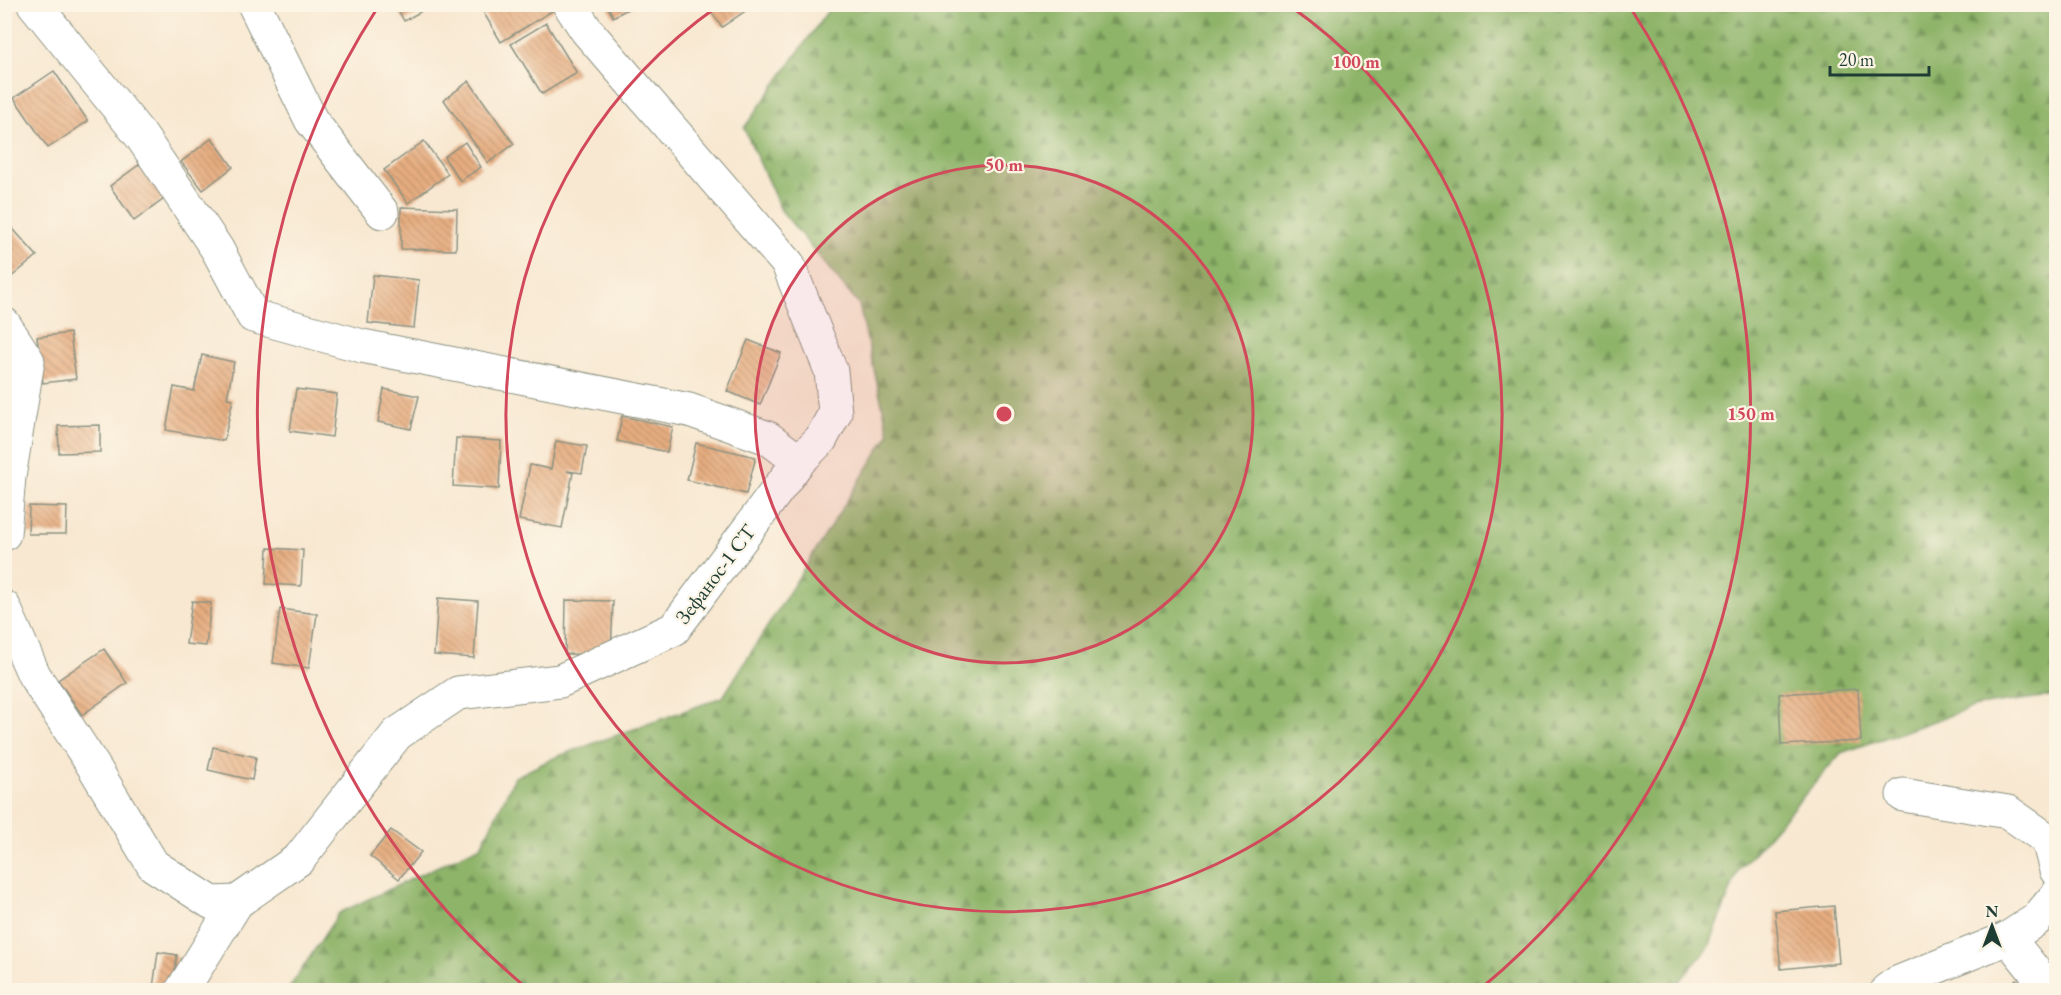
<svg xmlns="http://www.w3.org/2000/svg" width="2061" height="995" font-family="'EB Garamond',serif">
  <defs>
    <pattern id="forest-firs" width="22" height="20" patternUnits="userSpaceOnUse" patternTransform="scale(1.5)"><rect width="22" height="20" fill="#8eb469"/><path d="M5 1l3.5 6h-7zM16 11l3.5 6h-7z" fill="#739457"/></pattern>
    <pattern id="building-back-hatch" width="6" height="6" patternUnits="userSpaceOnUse" patternTransform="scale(1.5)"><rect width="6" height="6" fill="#e7ad80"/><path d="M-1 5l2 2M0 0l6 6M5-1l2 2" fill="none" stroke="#bb8e6a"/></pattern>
  </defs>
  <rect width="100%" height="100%" fill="#fcf5e5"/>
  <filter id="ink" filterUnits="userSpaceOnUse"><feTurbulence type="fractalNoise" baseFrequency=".0167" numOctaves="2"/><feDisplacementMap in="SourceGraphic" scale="12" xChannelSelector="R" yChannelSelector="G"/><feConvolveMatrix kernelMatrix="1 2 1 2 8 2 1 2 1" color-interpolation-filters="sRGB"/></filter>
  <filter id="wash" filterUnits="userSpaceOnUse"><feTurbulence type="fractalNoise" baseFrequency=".008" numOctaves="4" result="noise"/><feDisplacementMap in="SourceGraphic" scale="24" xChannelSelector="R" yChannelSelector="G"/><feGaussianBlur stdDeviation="1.35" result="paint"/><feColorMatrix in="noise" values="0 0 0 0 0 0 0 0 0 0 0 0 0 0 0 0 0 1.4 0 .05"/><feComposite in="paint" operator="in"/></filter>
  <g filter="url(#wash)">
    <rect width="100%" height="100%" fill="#f8e8d1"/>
    <path fill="url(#forest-firs)" stroke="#56784e" stroke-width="1.5" d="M832,5H2056V695L1977,706L1841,753L1738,871L1709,947L1672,990H288L339,913L481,846L515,777L556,757L723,697L889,434L859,305L781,210L744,128Z"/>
    <g id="blocks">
      <g fill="url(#building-back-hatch)">
        <path d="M395,4H434L404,21Z"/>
        <path d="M607,4H637L613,17Z"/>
        <path d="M479,5H555L557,8L501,42Z"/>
        <path d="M706,5H754L722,27Z"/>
        <path d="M546,23L577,73L542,94L511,44Z"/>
        <path d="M54,71L88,121L48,148L14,98Z"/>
        <path d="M469,81L514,144L488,163L444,100Z"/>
        <path d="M212,138L233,167L203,190L181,162Z"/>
        <path d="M424,141L448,174L408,203L384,170Z"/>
        <path d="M465,142L481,167L460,181L444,157Z"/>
        <path d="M140,164L164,199L134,221L110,186Z"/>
        <path d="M401,207L457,209L456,250L401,249Z"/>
        <path d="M7,222L37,256L4,283V225Z"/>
        <path d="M373,275L419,280L414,328L368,323Z"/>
        <path d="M70,333L76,379L43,383L37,337Z"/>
        <path d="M748,340L781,353L760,405L727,391Z"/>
        <path d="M202,355L234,362L227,398L233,399L224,441L166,430L174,387L194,391Z"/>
        <path d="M296,389L337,394L332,437L290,431Z"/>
        <path d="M384,389L419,396L411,429L378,422Z"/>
        <path d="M622,416L673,427L667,452L617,441Z"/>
        <path d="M100,425V452L59,453L58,426Z"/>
        <path d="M456,438L501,441L499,489L453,486Z"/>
        <path d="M556,441L587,446L582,473L567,471L573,473L562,528L519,520L530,465L551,469Z"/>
        <path d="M696,443L756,457L746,494L687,480Z"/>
        <path d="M29,506L67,507L66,534H28Z"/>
        <path d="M268,548L303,550L301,586L266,584Z"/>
        <path d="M438,598L478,601L474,658L434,655Z"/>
        <path d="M566,600L613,601L611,655L565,654Z"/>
        <path d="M192,601L211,603L206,646L186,644Z"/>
        <path d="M280,609L317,614L309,668L273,663Z"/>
        <path d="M104,649L127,683L82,715L58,680Z"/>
        <path d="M1858,689L1861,741L1781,745L1779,694Z"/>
        <path d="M213,747L256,757L252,780L208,770Z"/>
        <path d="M391,830L421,852L399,879L370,856Z"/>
        <path d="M1834,906L1839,963L1781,969L1775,911Z"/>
        <path d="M158,952L177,955L172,990L153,988Z"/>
        <path d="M2016,979L2030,990H2006Z"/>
      </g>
    </g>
  </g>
  <g filter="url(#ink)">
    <use href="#blocks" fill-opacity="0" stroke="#8c9282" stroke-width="1.5"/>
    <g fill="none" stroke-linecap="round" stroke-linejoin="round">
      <g stroke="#8c9282" stroke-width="35">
        <g id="minor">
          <path d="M34,4L141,136L217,249L253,316L362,346L689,410L768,438L799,461L674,629L560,681L458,693L397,734L299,859L237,902L182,990"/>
          <path d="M254,4L311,120L382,212"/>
          <path d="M569,4L587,31L788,264L831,371L835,413L821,439L799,461"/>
          <path d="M4,324L28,361L9,477L4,534"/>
          <path d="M4,607L34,675L94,767L153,865L212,903L237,902"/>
          <path d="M1903,795L2008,812L2048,840L2056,870"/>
          <path d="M1887,990L1897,983L2008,938"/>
          <path d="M2050,990L2008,938L2036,920L2056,896"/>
        </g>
      </g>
      <use href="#minor" stroke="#fff" stroke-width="33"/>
    </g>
  </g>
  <circle cx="1004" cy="414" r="249" fill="#d1495b" fill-opacity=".12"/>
  <g fill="none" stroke="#d1495b" stroke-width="3">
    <circle cx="1004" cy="414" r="249"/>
    <path d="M1290 6A498 498 0 1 1 718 6"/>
    <path d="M529 990A747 747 0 0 1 378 7M1630 7A747 747 0 0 1 1479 990"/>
  </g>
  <g text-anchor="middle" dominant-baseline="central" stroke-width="4.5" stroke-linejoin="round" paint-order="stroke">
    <g font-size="21" fill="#1f3d34" stroke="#fcf5e5">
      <text transform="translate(715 574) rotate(-53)">Зефанос-1 СТ</text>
    </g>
  </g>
  <circle cx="1004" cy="414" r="9" fill="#d1495b" stroke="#fcf5e5" stroke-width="3"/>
  <g font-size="18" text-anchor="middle" font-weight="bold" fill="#d1495b" stroke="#fcf5e5" stroke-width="4.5" stroke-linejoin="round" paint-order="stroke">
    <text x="1356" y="68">100 m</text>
    <text x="1004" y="171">50 m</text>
    <text x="1751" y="420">150 m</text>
  </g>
  <rect width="2061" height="995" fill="none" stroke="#fcf5e5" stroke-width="24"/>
  <g transform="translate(1992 926)" stroke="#fcf5e5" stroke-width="4.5" paint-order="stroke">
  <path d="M0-4.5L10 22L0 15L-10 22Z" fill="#1f3d34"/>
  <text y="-9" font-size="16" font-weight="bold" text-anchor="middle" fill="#1f3d34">N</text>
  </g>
  <path d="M1830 66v9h99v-9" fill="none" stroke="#1f3d34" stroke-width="3"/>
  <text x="1839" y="66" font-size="18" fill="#1f3d34" stroke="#fcf5e5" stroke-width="4.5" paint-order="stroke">20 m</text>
</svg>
